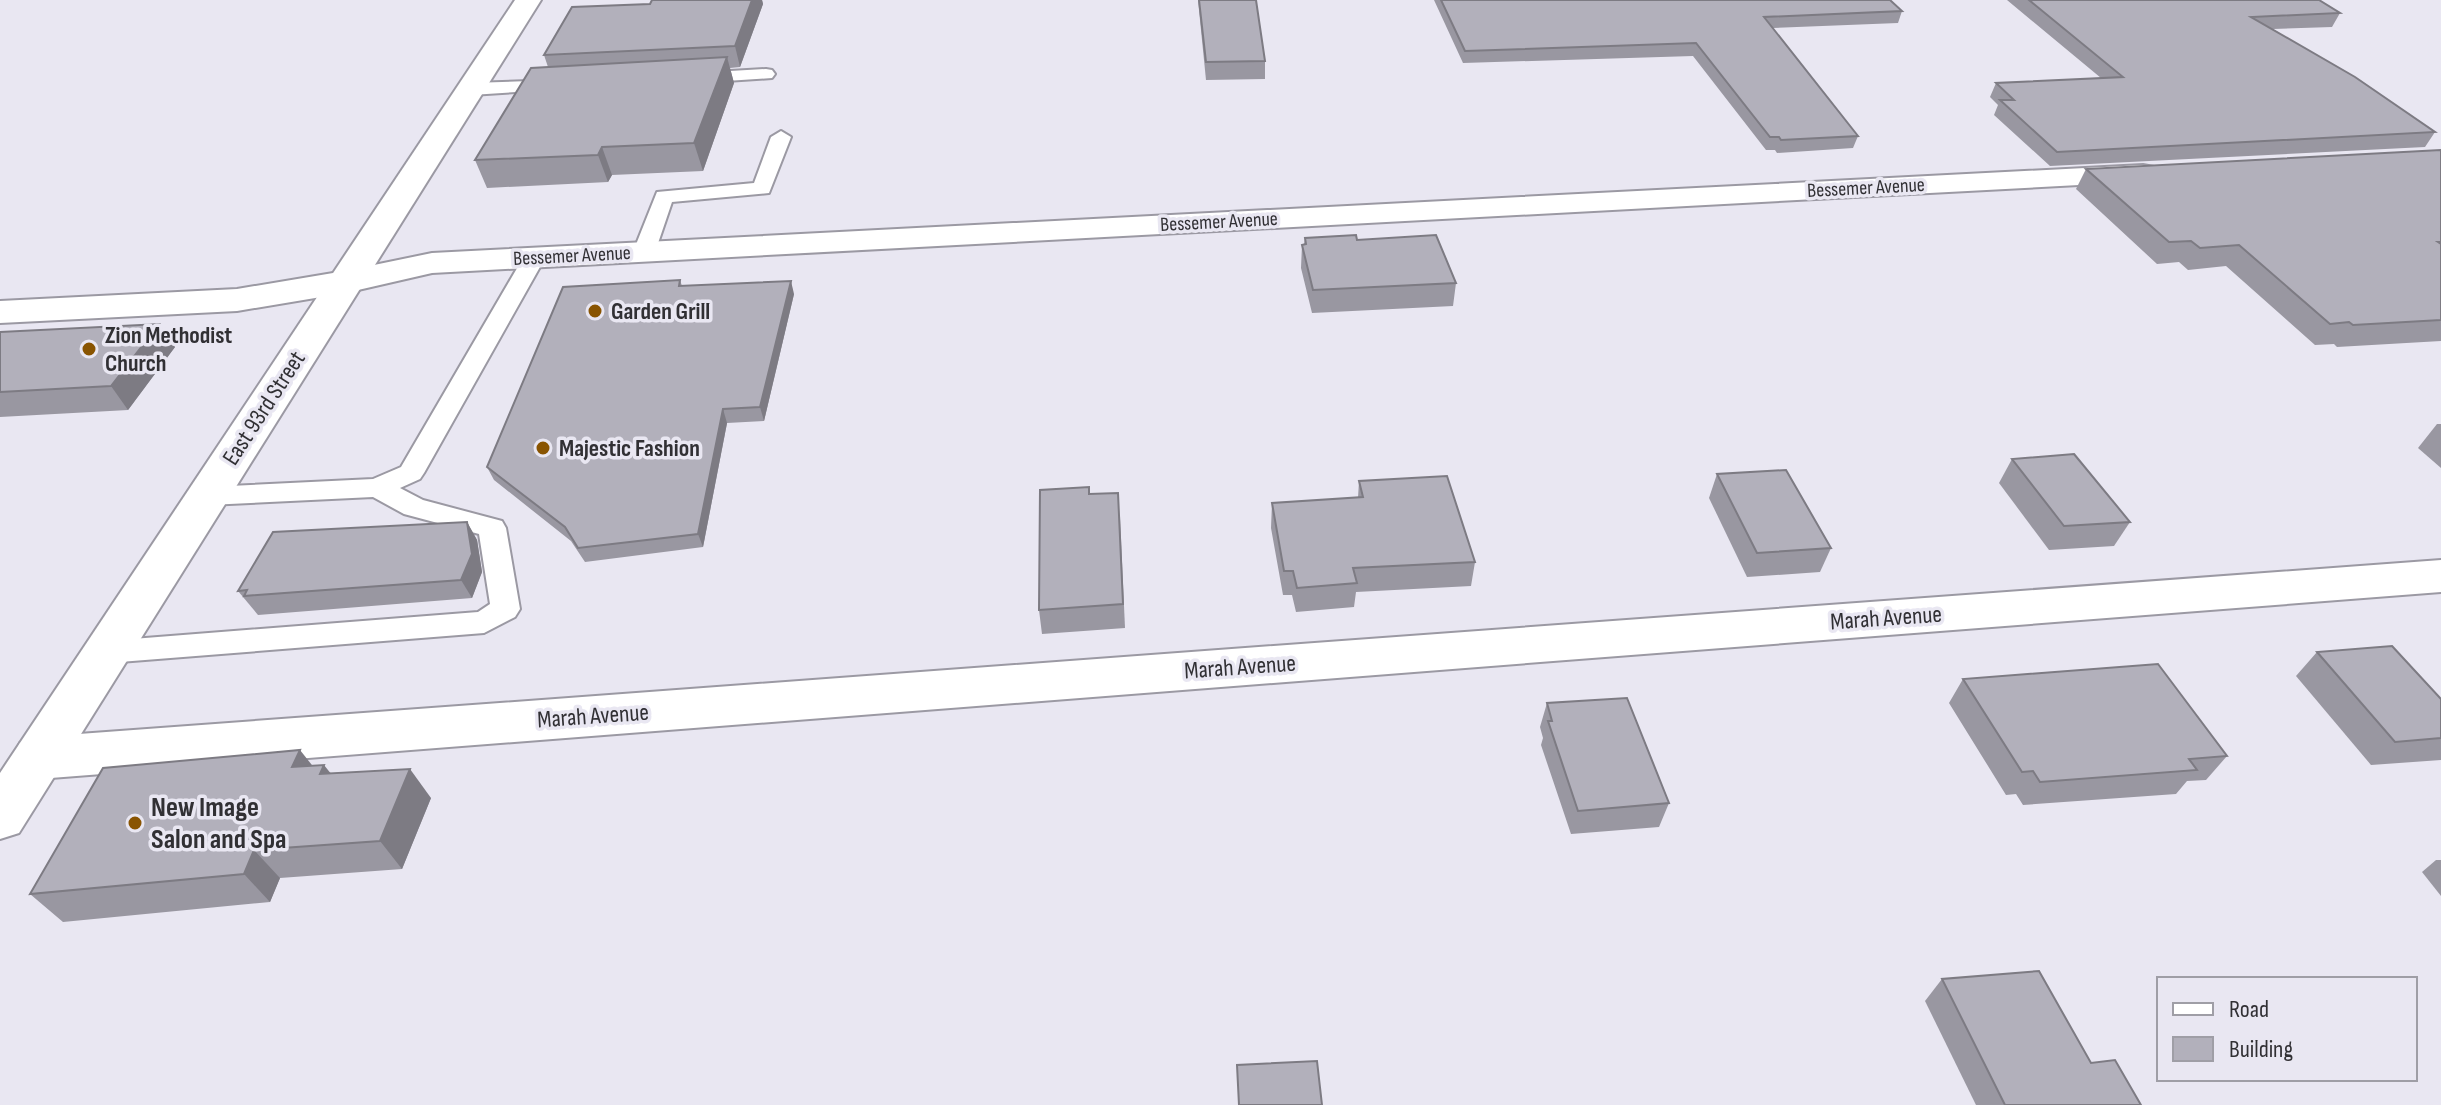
<svg xmlns="http://www.w3.org/2000/svg" width="2441" height="1105" font-family="'Sofia Sans Condensed',sans-serif">
  <rect width="100%" height="100%" fill="#e9e7f2"/>
  <g fill="none" stroke-linecap="round" stroke-linejoin="round">
    <g stroke="#9b99a3" stroke-width="4">
      <g id="lane">
        <path d="M766,69L772,70L775,74L772,78L696,83L687,78L696,73Z"/>
        <path d="M558,80L564,81L567,85L564,89L471,95L462,89L471,83Z"/>
        <path d="M781,131L791,137L769,193L672,202L655,252L644,259L636,257L633,252L657,192L754,183L771,137Z"/>
        <path d="M534,251L545,258L424,473L420,479L400,488L423,500L502,521L506,528L520,609L515,617L484,633L107,663L96,660L92,652L96,644L107,641L478,612L490,604L479,534L404,514L373,497L208,505L199,502L195,496L199,490L208,487L373,479L401,467L523,258Z"/>
      </g>
    </g>
    <g stroke="#9b99a3" stroke-width="4">
      <g id="street">
        <path d="M2143,165L2154,167L2159,174L2154,181L432,273L345,293L237,311L0,323V301L237,289L345,271L432,253Z"/>
        <path d="M2441,560V592L38,779L20,773L13,758L20,743L38,737Z"/>
      </g>
    </g>
    <g stroke="#9b99a3" stroke-width="4">
      <path id="secondary" d="M515,0H541L19,833L0,839V773Z"/>
    </g>
    <use href="#lane" fill="#fff" fill-rule="evenodd"/>
    <use href="#street" fill="#fff" fill-rule="evenodd"/>
    <use href="#secondary" fill="#fff" fill-rule="evenodd"/>
  </g>
  <g fill="#9997a1">
    <path d="M652,0H762L763,4L740,67L730,68L734,83L703,171L612,175L608,182L487,188L475,160L548,67L544,55L650,4Z"/>
    <path d="M1198,0H1256L1265,61V79L1206,80Z"/>
    <path d="M1434,0H1890L1902,11L1898,23L1773,28L1858,136L1853,148L1777,153L1775,150H1766L1693,56L1463,63Z"/>
    <path d="M2007,0H2319L2340,13L2332,27L2273,29L2435,132L2425,147L2050,166L1994,115L1998,105L1990,97L1996,83L2101,78Z"/>
    <path d="M2441,150V341L2337,347L2334,344L2315,345L2226,266L2188,270L2179,262L2157,264L2076,189L2086,169Z"/>
    <path d="M1305,238L1357,240L1456,283L1453,306L1312,313L1301,268L1302,245H1304Z"/>
    <path d="M680,280L682,286L794,294L764,421L727,423L703,547L585,562L571,541L494,480L487,467Z"/>
    <path d="M159,324L175,347L128,410L0,417V332Z"/>
    <path d="M2437,424H2441V468L2418,448Z"/>
    <path d="M2012,459L2130,522L2114,546L2049,550L1999,483Z"/>
    <path d="M1717,474L1831,548L1820,572L1747,577L1709,498Z"/>
    <path d="M1359,481L1475,562L1471,586L1356,592L1354,607L1296,612L1292,595H1283L1271,528L1272,503L1358,498Z"/>
    <path d="M1089,494L1120,517L1125,628L1042,634L1039,610Z"/>
    <path d="M467,522L477,540L482,572L472,598L258,615L238,591Z"/>
    <path d="M2317,652L2441,699V760L2371,765L2296,676Z"/>
    <path d="M1963,679L2227,756L2206,780L2187,781L2176,794L2023,805L2016,794L2006,795L1949,703Z"/>
    <path d="M1547,703L1669,803L1659,827L1571,834L1541,745L1543,738L1540,727Z"/>
    <path d="M312,766L331,773L431,798L402,869L280,878L270,902L63,922L30,894Z"/>
    <path d="M2436,860H2441V896L2422,872Z"/>
    <path d="M1942,979L2091,1063L2141,1105H1976L1925,1001Z"/>
  </g>
  <g fill="#7d7b83">
    <path d="M752,0H762L763,4L740,67L735,46Z"/>
    <path d="M727,57L734,83L703,171L694,143Z"/>
    <path d="M602,147L612,175L608,182L598,155Z"/>
    <path d="M791,281L794,294L764,421L760,407Z"/>
    <path d="M159,324L175,347L128,410L111,386Z"/>
    <path d="M723,409L727,423L703,547L698,534Z"/>
    <path d="M467,522L477,540L482,572L472,598L461,580Z"/>
    <path d="M300,750L323,779L292,767Z"/>
    <path d="M324,765L347,794L320,774Z"/>
    <path d="M410,769L431,798L402,869L380,841Z"/>
    <path d="M254,850L280,878L270,902L244,874Z"/>
  </g>
  <g fill="#b2b0bb" stroke="#7d7b83" stroke-width="2">
    <path d="M652,0H752L735,46L544,55L572,7L650,4Z"/>
    <path d="M1199,0H1256L1265,61L1206,62Z"/>
    <path d="M1441,0H1890L1902,11L1764,17L1858,136L1781,140L1779,137H1770L1696,43L1465,51Z"/>
    <path d="M2029,0H2319L2340,13L2251,17L2355,77L2435,132L2057,152L2000,100H2014L1996,83L2123,77Z"/>
    <path d="M727,57L694,143L602,147L598,155L475,160L531,68Z"/>
    <path d="M2441,150V242H2438L2441,244V320L2353,325L2349,322L2330,324L2239,245L2200,248L2191,241L2169,242L2086,169Z"/>
    <path d="M1356,235L1357,240L1436,235L1456,283L1313,290L1302,245L1306,244L1305,238Z"/>
    <path d="M680,280L679,286L791,281L760,407L723,409L698,534L578,548L565,527L487,467L563,287Z"/>
    <path d="M159,324L111,386L0,392V332Z"/>
    <path d="M2074,454L2130,522L2064,526L2012,459Z"/>
    <path d="M1786,470L1831,548L1757,553L1717,474Z"/>
    <path d="M1447,476L1475,562L1353,568L1357,583L1297,588L1293,571H1284L1272,503L1363,497L1359,481Z"/>
    <path d="M1089,487V494L1118,493L1123,604L1039,610L1040,490Z"/>
    <path d="M467,522L472,554L461,580L244,596L247,590L238,591L273,532Z"/>
    <path d="M2392,646L2441,699V738L2395,742L2317,652Z"/>
    <path d="M2158,664L2227,756L2189,759L2197,770L2040,782L2033,771L2022,772L1963,679Z"/>
    <path d="M1627,698L1669,803L1578,811L1548,721H1552L1547,703Z"/>
    <path d="M300,750L292,767L324,765L320,774L410,769L380,841L254,850L244,874L30,894L103,768Z"/>
    <path d="M2039,971L2091,1063L2115,1060L2141,1105H2005L1942,979Z"/>
    <path d="M1317,1061L1322,1105H1239L1237,1065Z"/>
  </g>
  <g fill="#895401" stroke="#e9e7f2" stroke-width="3">
    <circle cx="595" cy="311" r="8"/>
    <circle cx="89" cy="349" r="8"/>
    <circle cx="543" cy="448" r="8"/>
    <circle cx="135" cy="823" r="8"/>
  </g>
  <g text-anchor="middle" dominant-baseline="central" stroke-width="7" stroke-linejoin="round" paint-order="stroke">
    <g font-size="20" fill="#313034" stroke="#e9e7f2">
      <text transform="translate(1866 188) rotate(-3)">Bessemer Avenue</text>
      <text transform="translate(1219 222) rotate(-3)">Bessemer Avenue</text>
      <text transform="translate(572 256) rotate(-3)">Bessemer Avenue</text>
    </g>
    <g font-size="24" font-weight="bold" fill="#313034" stroke="#e9e7f2" text-anchor="start">
      <text x="611" y="311">Garden Grill</text>
      <text x="105" y="335">Zion Methodist<tspan x="105" dy="28">Church</tspan></text>
      <text x="559" y="448">Majestic Fashion</text>
    </g>
    <g font-size="24" fill="#313034" stroke="#e9e7f2">
      <text transform="translate(264 408) rotate(-57)">East 93rd Street</text>
      <text transform="translate(1886 618) rotate(-4)">Marah Avenue</text>
      <text transform="translate(1240 667) rotate(-4)">Marah Avenue</text>
      <text transform="translate(593 716) rotate(-4)">Marah Avenue</text>
    </g>
    <g font-size="28" font-weight="bold" fill="#313034" stroke="#e9e7f2" text-anchor="start">
      <text x="151" y="807">New Image<tspan x="151" dy="32">Salon and Spa</tspan></text>
    </g>
  </g>
  <rect x="2157" y="977" width="260" height="104" fill="#e9e7f2" stroke="#9f9ea6" stroke-width="2"/>
  <rect x="2173" y="1003" width="40" height="12" fill="#ffffff" stroke="#9f9ea6" stroke-width="2"/>
  <text x="2229" y="1017" font-size="24" fill="#313034">Road</text>
  <rect x="2173" y="1037" width="40" height="24" fill="#b2b0bb" stroke="#9f9ea6" stroke-width="2"/>
  <text x="2229" y="1057" font-size="24" fill="#313034">Building</text>
</svg>
